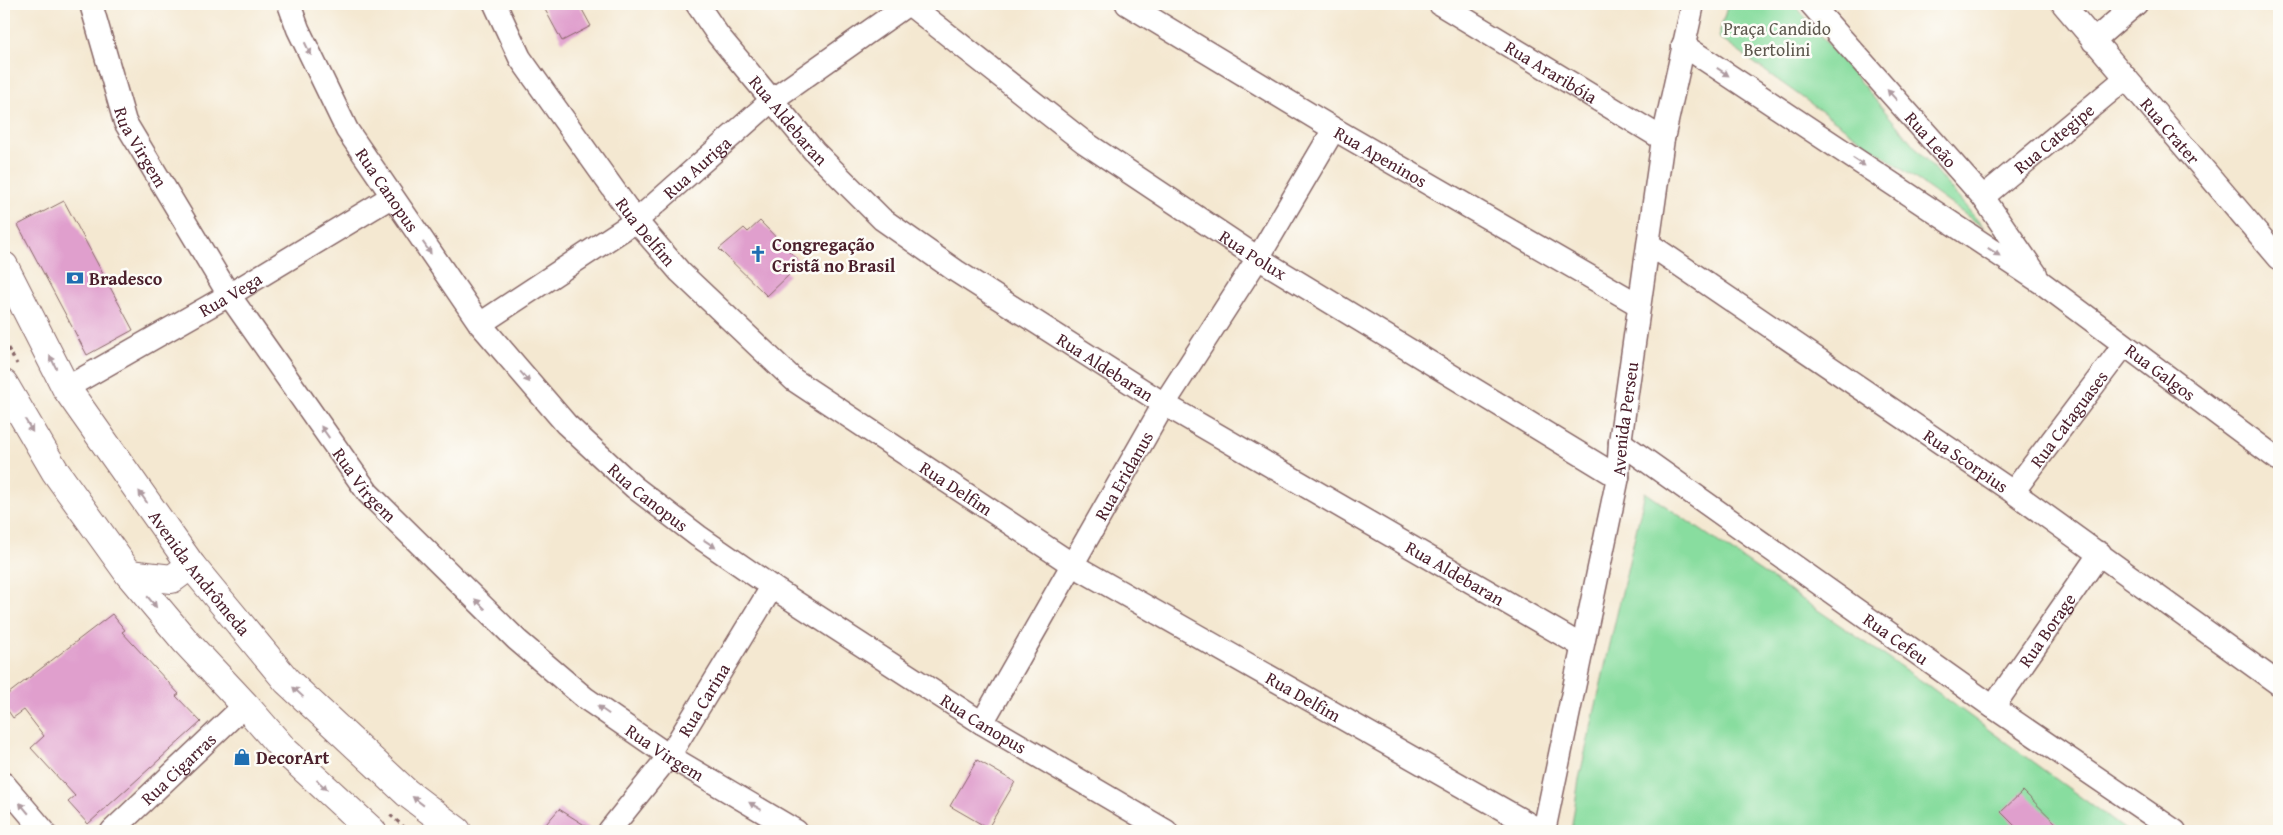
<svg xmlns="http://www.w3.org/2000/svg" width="2283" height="835" font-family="'Gentium Book Plus',serif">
  <rect width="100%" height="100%" fill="#fdfcf7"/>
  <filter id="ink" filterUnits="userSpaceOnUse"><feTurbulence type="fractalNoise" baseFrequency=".02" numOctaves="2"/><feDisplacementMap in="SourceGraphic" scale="10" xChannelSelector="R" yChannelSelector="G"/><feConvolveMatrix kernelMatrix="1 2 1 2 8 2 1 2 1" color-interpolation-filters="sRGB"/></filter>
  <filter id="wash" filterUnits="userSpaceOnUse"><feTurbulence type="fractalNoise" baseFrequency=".0096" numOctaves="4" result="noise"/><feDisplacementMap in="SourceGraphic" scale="20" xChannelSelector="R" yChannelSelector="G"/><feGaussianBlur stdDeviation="1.12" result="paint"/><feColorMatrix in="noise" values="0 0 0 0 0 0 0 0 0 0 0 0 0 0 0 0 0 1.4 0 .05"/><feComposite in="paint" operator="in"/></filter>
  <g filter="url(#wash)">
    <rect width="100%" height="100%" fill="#f4e8d1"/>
    <g fill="#88dd9f" stroke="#697e65">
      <path d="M1728,4H1794L1984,228L1718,37Z"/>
      <path d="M1645,492L1929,686L2127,831H1571L1579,779Z"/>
    </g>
    <g id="blocks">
      <g fill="#e09fcd">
        <path d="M542,4H579L591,26L562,41Z"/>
        <path d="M64,201L133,330L87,355L18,225Z"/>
        <path d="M760,221L797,259L785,271L789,275L767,296L719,249L744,228L748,232Z"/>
        <path d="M112,614L125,630L122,632L179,694L176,696L201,722L88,824L68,802L75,796L31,748L44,736L24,710L13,718L4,705V697Z"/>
        <path d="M977,760L1015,782L988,828L950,806Z"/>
        <path d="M2023,791L2064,831H2020L2001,812Z"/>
        <path d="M559,809L594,831H540Z"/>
      </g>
    </g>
  </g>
  <g filter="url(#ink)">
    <use href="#blocks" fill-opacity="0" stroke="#866565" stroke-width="1"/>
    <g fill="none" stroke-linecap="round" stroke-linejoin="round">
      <g stroke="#866565" stroke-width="25">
        <g id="minor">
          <path id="s1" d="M91,4L125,122L229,295L368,493L517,640L585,698L669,756L796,831"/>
          <path id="s2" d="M289,4L298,29L347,130L480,324L566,424L634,487L698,536L772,587L982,723L1166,831"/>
          <path id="s3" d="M495,4L520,58L636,221L680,272L794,380L1073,565L1541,831"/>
          <path id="s4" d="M697,4L718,35L814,151L882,219L956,271L1164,404L1582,646"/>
          <path id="s5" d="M909,4L1084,142L1258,258L1618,477"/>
          <path id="s6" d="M1127,4L1334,129L1639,305"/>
          <path id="s7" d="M1440,4L1663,139"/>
          <path id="s8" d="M1811,4L1983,197L2036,274"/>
          <path id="s9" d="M2063,4L2279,258"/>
          <path d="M2093,41L2136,4"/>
          <path id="s10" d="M1683,45L2042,283L2279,460"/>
          <path id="s11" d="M1983,197L2126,78"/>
          <path id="s12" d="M1649,244L2013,492L2279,684"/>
          <path id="s13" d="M480,324L636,221L772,100L908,4"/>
          <path id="s14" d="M66,388L229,295L391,197"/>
          <path id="s15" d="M1620,442L1993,707L2175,831"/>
          <path id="s16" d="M2013,492L2124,345"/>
          <path id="s17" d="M1993,707L2100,553"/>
          <path id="s18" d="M982,723L1164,404L1258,258L1334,129"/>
          <path d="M4,784L44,831"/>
          <path id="s19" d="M112,831L245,705"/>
          <path id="s20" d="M609,831L669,756L772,587"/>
          <path id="s21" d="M1544,831L1618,477L1620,442L1663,139L1693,4"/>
        </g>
      </g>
      <g stroke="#866565" stroke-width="30">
        <g id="major">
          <path id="s22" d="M4,266L66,388L191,565L287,681L407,793L457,831"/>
          <path d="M4,384L55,471L129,574L186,642L245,705L285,751L372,831"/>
          <path d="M129,574L172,579L191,565"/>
        </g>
      </g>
      <g stroke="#866565" stroke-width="3" stroke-dasharray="4 4" stroke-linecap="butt">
        <path d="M4,341L17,364"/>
        <path d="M390,815L409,831"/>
      </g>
      <use href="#minor" stroke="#fff" stroke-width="22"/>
      <use href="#major" stroke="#fff" stroke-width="28"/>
    </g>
    <defs><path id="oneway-solid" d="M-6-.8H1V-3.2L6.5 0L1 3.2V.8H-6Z" transform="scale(1.25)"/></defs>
    <g fill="#ae9aa0">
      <use href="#oneway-solid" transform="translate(308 49) rotate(64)"/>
      <use href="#oneway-solid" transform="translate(1723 72) rotate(34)"/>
      <use href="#oneway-solid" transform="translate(1892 95) rotate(-132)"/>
      <use href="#oneway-solid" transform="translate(1859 162) rotate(34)"/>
      <use href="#oneway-solid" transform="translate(427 248) rotate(55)"/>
      <use href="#oneway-solid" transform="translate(1994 252) rotate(34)"/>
      <use href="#oneway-solid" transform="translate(53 362) rotate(-117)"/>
      <use href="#oneway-solid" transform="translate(525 377) rotate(49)"/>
      <use href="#oneway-solid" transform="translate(29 426) rotate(59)"/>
      <use href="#oneway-solid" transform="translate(325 432) rotate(-125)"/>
      <use href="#oneway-solid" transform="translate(143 497) rotate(-125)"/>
      <use href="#oneway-solid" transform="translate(710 544) rotate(34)"/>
      <use href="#oneway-solid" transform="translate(152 602) rotate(50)"/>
      <use href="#oneway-solid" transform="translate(480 604) rotate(-136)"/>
      <use href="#oneway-solid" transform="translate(298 692) rotate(-137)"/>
      <use href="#oneway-solid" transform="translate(603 710) rotate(-145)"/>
      <use href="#oneway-solid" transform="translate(322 785) rotate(43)"/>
      <use href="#oneway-solid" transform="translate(418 801) rotate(-142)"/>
      <use href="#oneway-solid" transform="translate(755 806) rotate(-149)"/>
      <use href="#oneway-solid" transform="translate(24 808) rotate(-130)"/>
    </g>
  </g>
  <defs>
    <g id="church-bare" transform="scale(1.35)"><path d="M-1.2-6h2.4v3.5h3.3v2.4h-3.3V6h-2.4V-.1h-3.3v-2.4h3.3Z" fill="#1f6fb2" stroke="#fdfcf7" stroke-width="2.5" paint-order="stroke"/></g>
    <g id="bank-bare" transform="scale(1.35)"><path d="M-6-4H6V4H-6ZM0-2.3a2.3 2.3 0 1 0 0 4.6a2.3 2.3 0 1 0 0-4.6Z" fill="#1f6fb2" stroke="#fdfcf7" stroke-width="2.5" paint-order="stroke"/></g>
    <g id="shop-bare" transform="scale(1.35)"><path d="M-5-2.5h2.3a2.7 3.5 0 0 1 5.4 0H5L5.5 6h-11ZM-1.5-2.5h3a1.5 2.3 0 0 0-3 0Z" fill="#1f6fb2" stroke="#fdfcf7" stroke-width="2.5" paint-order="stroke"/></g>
  </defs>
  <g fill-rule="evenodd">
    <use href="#church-bare" x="758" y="254"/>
    <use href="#bank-bare" x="75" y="278"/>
    <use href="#shop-bare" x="242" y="757"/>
  </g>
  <g text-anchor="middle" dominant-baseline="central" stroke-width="5" stroke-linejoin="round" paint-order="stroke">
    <g font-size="18" fill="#5d584e" stroke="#fdfcf7">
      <text x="1777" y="28">Praça Candido<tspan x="1777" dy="21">Bertolini</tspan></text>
    </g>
    <g font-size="18" fill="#4a1f2b" stroke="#fdfcf7">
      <text stroke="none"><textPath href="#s7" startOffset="130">Rua Araribóia</textPath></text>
      <text stroke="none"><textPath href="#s4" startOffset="148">Rua Aldebaran</textPath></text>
      <text stroke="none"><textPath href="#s9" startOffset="166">Rua Crater</textPath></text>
      <text stroke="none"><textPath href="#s11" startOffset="92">Rua Categipe</textPath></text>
      <text stroke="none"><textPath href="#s8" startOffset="181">Rua Leão</textPath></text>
      <text stroke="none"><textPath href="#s1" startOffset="152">Rua Virgem</textPath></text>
      <text stroke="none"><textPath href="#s6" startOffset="296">Rua Apeninos</textPath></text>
      <text stroke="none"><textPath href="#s13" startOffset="268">Rua Auriga</textPath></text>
      <text stroke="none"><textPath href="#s2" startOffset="211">Rua Canopus</textPath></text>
      <text stroke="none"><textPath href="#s3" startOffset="274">Rua Delfim</textPath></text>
      <text stroke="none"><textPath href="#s5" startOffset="426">Rua Polux</textPath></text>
      <text stroke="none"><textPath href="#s14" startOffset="189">Rua Vega</textPath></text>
      <text stroke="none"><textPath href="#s4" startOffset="552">Rua Aldebaran</textPath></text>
      <text stroke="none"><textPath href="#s10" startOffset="579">Rua Galgos</textPath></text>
      <text stroke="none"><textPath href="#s16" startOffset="92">Rua Cataguases</textPath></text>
      <text stroke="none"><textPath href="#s21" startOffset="420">Avenida Perseu</textPath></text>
      <text stroke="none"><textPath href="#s12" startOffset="384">Rua Scorpius</textPath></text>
      <text stroke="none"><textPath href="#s18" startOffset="285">Rua Eridanus</textPath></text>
      <text stroke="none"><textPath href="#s1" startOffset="558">Rua Virgem</textPath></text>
      <text stroke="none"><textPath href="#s3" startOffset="679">Rua Delfim</textPath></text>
      <text stroke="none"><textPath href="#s2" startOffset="616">Rua Canopus</textPath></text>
      <text stroke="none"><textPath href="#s22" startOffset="365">Avenida Andrômeda</textPath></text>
      <text stroke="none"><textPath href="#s4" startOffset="958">Rua Aldebaran</textPath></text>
      <text stroke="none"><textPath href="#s17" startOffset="94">Rua Borage</textPath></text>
      <text stroke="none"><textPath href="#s15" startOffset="339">Rua Cefeu</textPath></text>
      <text stroke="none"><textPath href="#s3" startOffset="1084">Rua Delfim</textPath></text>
      <text stroke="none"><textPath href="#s20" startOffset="162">Rua Carina</textPath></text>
      <text stroke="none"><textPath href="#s2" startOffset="1021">Rua Canopus</textPath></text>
      <text stroke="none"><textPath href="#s1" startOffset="962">Rua Virgem</textPath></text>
      <text stroke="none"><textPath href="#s19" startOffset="91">Rua Cigarras</textPath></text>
    </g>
    <g font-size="18" font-weight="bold" fill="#4a1f2b" stroke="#fdfcf7" text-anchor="start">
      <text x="772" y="244">Congregação<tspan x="772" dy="21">Cristã no Brasil</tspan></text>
      <text x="89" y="278">Bradesco</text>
      <text x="256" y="757">DecorArt</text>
    </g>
  </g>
  <rect width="2283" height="835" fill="none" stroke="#fdfcf7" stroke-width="20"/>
</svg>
